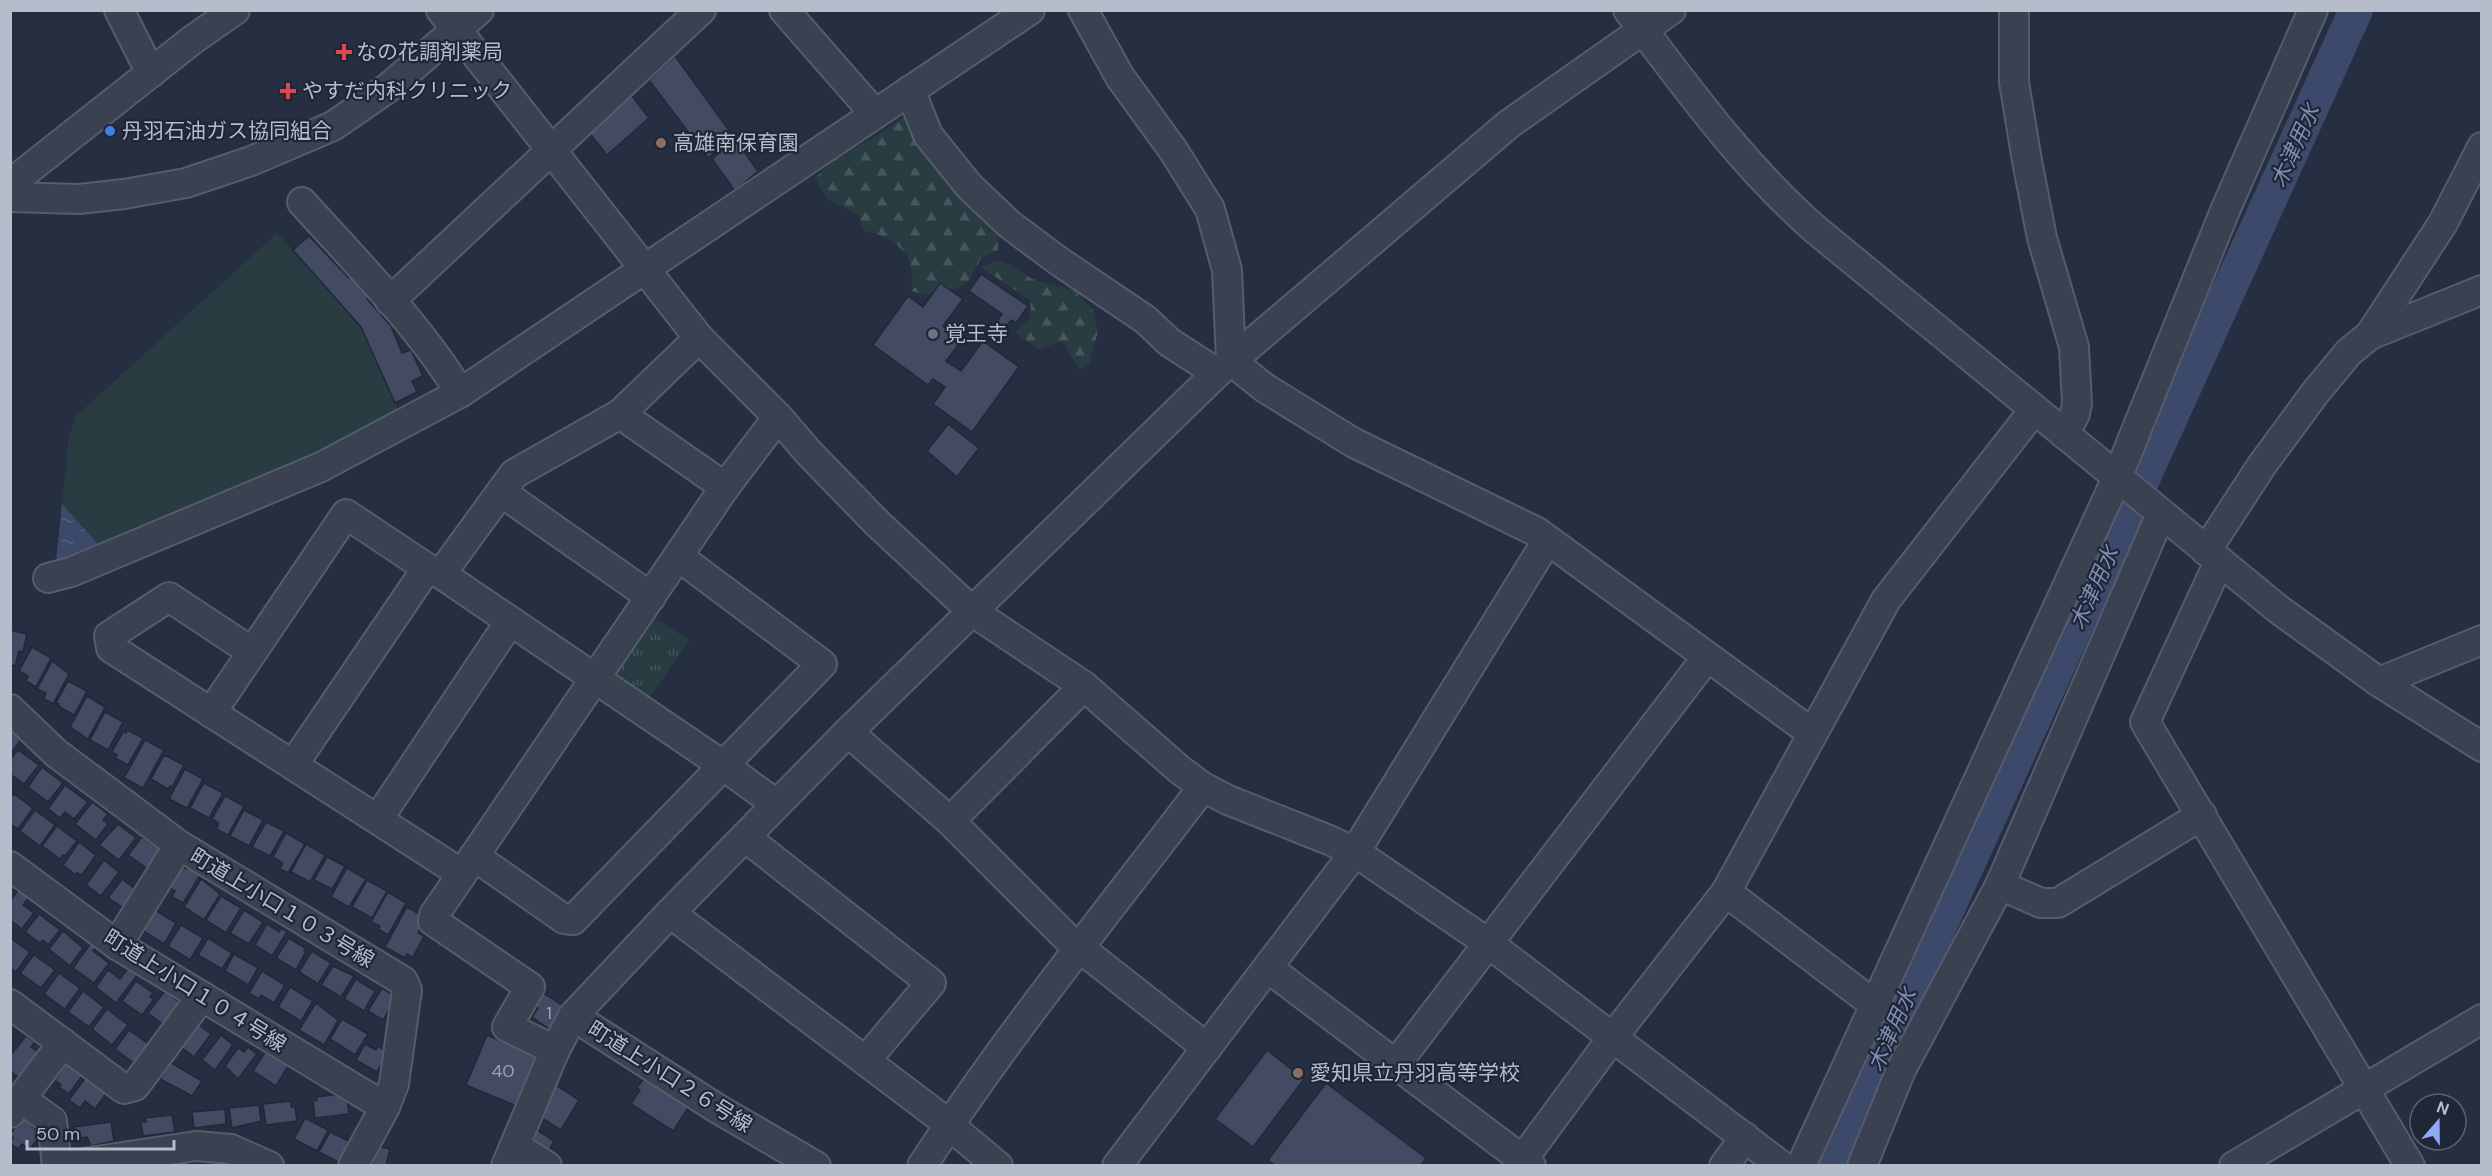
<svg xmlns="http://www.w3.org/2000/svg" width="2492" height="1176" font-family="'DM Sans','Noto Sans JP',sans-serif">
  <defs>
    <pattern id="forest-firs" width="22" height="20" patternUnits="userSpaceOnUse" patternTransform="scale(1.5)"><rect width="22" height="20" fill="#283c42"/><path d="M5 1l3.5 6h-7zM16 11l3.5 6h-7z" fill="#45565c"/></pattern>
    <pattern id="park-tufts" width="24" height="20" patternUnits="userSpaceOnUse" patternTransform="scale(1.5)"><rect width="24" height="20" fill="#283c42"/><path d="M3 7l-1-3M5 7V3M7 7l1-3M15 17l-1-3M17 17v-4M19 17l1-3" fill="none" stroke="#45565c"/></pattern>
    <pattern id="water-ripples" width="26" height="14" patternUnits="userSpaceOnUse" patternTransform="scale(1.5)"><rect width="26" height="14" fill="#3c496a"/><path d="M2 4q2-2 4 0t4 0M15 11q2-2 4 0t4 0" fill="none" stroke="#56617e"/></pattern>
  </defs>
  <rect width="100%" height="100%" fill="#262e41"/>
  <path fill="#283c42" d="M277,233L361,327L402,418L318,463L56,562L69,436L75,417Z"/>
  <g fill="url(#forest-firs)">
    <path d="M903,117L910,120L997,227L998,250L981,258L970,279L958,289L926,295L911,291C912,280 913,268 908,258C901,244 880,232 865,232L857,214L827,199L815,178L836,157L870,140Z"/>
    <path d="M998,260L1012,266L1032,279L1074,290L1093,310L1098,331L1089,365L1079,370L1063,341L1039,349L1015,333L1030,318L1031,301L981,267Z"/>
  </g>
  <path fill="url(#park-tufts)" d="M648,614L689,640L644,706L608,673Z"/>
  <path fill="url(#water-ripples)" d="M62,504L104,551L56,562Z"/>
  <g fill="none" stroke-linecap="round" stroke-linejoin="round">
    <path stroke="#3c496a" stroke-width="34" d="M1831,1166L2356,10"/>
  </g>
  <g fill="#424b61" stroke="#212838" stroke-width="1.5">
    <path d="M675,56L733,136L708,158L649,80Z"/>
    <path d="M629,92L649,118L607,155L587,130Z"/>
    <path d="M735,139L758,171L735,191L712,159Z"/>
    <path d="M309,236L349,278L354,275L371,295L367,299L391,326L402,353L411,350L423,376L412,381L417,392L395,403L361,327L293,250Z"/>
    <path d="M981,274L1028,306L1016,323L1011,320L996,341L987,335L1002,314L969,291Z"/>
    <path d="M940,283L963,299L943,326L962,340L946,361L961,371L983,341L1019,367L972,432L933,404L945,387L933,379L928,385L873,345L908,296L923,307Z"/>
    <path d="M948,424L979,448L957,477L927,451Z"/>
    <path d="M10,630L27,634L23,652L19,651L15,666L10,665Z"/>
    <path d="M32,647L51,658L36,687L26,681L28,676L19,671Z"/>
    <path d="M52,661L69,674L53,704L44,699L46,693L37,689Z"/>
    <path d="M68,681L87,691L74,715L58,706L59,704L56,703Z"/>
    <path d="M87,696L105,707L88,739L70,727Z"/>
    <path d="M105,712L123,722L108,750L90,740Z"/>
    <path d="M10,727L23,737L10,754Z"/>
    <path d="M127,730L143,738L128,765L115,758L117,755L112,752L123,732L126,733Z"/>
    <path d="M145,740L164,750L143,788L124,778Z"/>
    <path d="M18,750L39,765L24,784L10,774V760Z"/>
    <path d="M164,755L184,765L172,787L170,786L168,789L151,779Z"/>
    <path d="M42,767L63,783L48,802L28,787Z"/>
    <path d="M185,769L203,779L187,808L169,799Z"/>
    <path d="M204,783L223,793L209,818L190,808Z"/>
    <path d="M65,785L88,802L74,819L65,812L60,818L48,809Z"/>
    <path d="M14,794L33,808L18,829L10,824V798Z"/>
    <path d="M225,796L244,806L228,835L216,829L219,823L212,819Z"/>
    <path d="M92,802L108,814L103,820L108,824L96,840L75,824Z"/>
    <path d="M35,810L55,825L40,846L20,831Z"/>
    <path d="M244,810L263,820L249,846L230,836Z"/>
    <path d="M266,822L284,831L270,856L252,847Z"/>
    <path d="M118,824L136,838L119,860L99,845Z"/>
    <path d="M57,826L77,841L65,856L63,855L60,859L42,846Z"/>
    <path d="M286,833L305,844L288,873L280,869L283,863L273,857Z"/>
    <path d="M142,837L162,851L148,869L128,855Z"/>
    <path d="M79,842L96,855L82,875L77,873L76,875L63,865Z"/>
    <path d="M306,844L325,855L310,882L291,872Z"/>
    <path d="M327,857L345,866L332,889L314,880Z"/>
    <path d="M104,860L119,872L101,896L86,885Z"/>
    <path d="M189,864L202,872L183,903L172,897L175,891L166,885L179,865L186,869Z"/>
    <path d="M347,868L366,879L349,907L331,897Z"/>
    <path d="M122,879L138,891L125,909L108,898Z"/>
    <path d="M201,879L220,894L204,920L184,907Z"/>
    <path d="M367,880L387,891L372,918L352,907Z"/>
    <path d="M19,889L29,897L23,905L34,913L22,929L10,920V901Z"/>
    <path d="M388,892L406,903L388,935L378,929L380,926L371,922Z"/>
    <path d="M221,896L241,908L226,933L206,920Z"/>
    <path d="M407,907L426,918L418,933L424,936L413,957L407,954L405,958L385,947Z"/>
    <path d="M155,910L176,923L164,944L142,930Z"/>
    <path d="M244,910L263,922L249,944L230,933Z"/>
    <path d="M39,914L60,930L48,945L43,940L40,943L25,932Z"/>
    <path d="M267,924L279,932L281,928L287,932L272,956L255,945Z"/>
    <path d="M181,925L203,938L190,960L168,946Z"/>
    <path d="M63,931L83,948L70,966L49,949Z"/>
    <path d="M10,938L30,952L16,972L10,968Z"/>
    <path d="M208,938L232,953L222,969L198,955Z"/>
    <path d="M289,938L305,948L304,950L306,951L296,970L276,958Z"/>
    <path d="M93,940L99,944L93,951L109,963L94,983L73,968Z"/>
    <path d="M312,951L331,963L318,984L299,972Z"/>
    <path d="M234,954L258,968L248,985L225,971Z"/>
    <path d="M34,955L55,970L41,988L20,973Z"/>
    <path d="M333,966L354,976L341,997L321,985Z"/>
    <path d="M129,967L138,974L116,1003L96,987L108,970L120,979Z"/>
    <path d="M262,971L285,985L274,1003L261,995L259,999L249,993Z"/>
    <path d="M59,973L80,988L65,1009L44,994Z"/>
    <path d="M356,979L375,991L364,1011L344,999Z"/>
    <path d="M136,981L153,993L150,997L154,999L142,1015L122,1001Z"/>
    <path d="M290,987L313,1001L301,1021L278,1007Z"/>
    <path d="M382,988L393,995L391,999L394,1002L383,1020L368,1011Z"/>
    <path d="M539,990L566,1008L551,1030L532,1017L538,1008L531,1003Z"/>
    <path d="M83,991L104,1007L89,1027L68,1012Z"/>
    <path d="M165,991L182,1004L165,1026L148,1013Z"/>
    <path d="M316,1003L338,1020L324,1045L299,1030Z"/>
    <path d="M107,1009L128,1025L112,1045L92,1029Z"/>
    <path d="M342,1019L368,1034L355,1055L330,1039Z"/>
    <path d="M198,1024L211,1034L194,1057L181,1047Z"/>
    <path d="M129,1030L150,1045L135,1064L115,1049Z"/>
    <path d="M221,1035L233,1045L215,1070L202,1060Z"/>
    <path d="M487,1035L540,1058L519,1107L466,1085Z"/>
    <path d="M26,1036L35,1042L31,1047L41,1054L22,1080L10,1071V1056Z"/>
    <path d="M365,1044L376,1050L378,1046L388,1053L377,1072L356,1060Z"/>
    <path d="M248,1047L257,1054L238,1079L225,1066L238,1048L244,1052Z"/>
    <path d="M267,1049L290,1063L276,1086L253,1071Z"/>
    <path d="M1267,1050L1304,1079L1253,1147L1215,1119Z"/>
    <path d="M68,1061L84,1073L69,1094L59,1087L61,1085L55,1080Z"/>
    <path d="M170,1062L202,1081L192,1096L160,1079Z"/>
    <path d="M647,1074L692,1102L673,1131L631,1104L640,1090L637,1088Z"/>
    <path d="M86,1077L109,1090L95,1109L85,1101L80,1108L69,1100Z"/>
    <path d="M1326,1083L1426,1158L1420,1166H1276L1268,1160Z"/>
    <path d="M556,1085L579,1100L561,1130L537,1115Z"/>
    <path d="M343,1094V1100L347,1099L349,1114L315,1118L313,1101L317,1100L316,1097Z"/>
    <path d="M291,1101V1107H295L297,1121L266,1125L263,1104Z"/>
    <path d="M259,1105L261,1121L232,1128L229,1108Z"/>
    <path d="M225,1109L226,1124L194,1128L192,1112Z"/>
    <path d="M172,1115L175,1132L143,1136L141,1122H146L145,1118Z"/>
    <path d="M23,1118L41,1134L30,1149L22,1144L18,1149L10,1143L13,1138L10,1134Z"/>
    <path d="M305,1118L328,1130L317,1151L294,1139Z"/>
    <path d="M111,1122L114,1141L91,1146L87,1137L75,1139L74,1127Z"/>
    <path d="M537,1130L554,1141L547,1154L529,1143Z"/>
    <path d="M330,1132L353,1143L342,1164L319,1152Z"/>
    <path d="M377,1146L390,1149L386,1166H372Z"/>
  </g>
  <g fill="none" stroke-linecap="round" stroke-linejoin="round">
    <g stroke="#555c6b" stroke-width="32">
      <g id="minor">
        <path d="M119,10L151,73"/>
        <path d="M441,10L699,338L778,417L809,453L878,524L973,612L1084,686L1180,770L1203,787L1228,800L1329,840L1355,852L1488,943L1782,1166"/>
        <path d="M784,10L875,114"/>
        <path d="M1083,10L1120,77L1173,150L1210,209L1227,270L1231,361L1265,388L1354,443L1537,532L1812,733"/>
        <path d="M1628,10C1687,88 1742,165 1816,230L2278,609L2379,682L2482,747"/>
        <path d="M2014,10V82L2027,161L2042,238L2074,347L2077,403L2075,414L2064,434"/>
        <path d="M910,90L928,135L969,186L1009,224L1060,262L1146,320L1169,342L1217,373"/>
        <path d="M10,184L191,41L235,10"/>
        <path d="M10,197L79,199L124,194L186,183L251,161L333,126L388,88L479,10"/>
        <path d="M302,202C354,260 420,326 460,393"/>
        <path d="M390,301L701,10"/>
        <path d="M2370,335L2443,223L2482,147"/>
        <path d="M620,414L725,487"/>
        <path d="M501,492L651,597"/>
        <path d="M2206,551L2262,465L2315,393L2349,352L2370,335L2482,290"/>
        <path d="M2219,562L2145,722L2410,1166"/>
        <path d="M441,574L514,474L620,414L699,338"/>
        <path d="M48,578L71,572L321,467L460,393L1030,10"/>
        <path d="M252,652L169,597L109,636L111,648L462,874L725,487L778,417"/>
        <path d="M2379,682L2482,640"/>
        <path d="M10,709L56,753L179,845L403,981L407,990L394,1084L385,1107L353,1166"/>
        <path d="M211,713L346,514L427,568L441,574L724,766L776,804"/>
        <path d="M848,732L950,821L1067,938L1207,1048"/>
        <path d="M293,765L427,568"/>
        <path d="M378,819L509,623"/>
        <path d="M950,821L1084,686"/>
        <path d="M745,837L931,983L866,1060"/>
        <path d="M474,856L564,919L573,920L822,664L679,557"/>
        <path d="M10,866L117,945L385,1107"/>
        <path d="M462,874L434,915L433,921L530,987L507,1027L555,1050"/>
        <path d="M2000,885L2161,514"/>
        <path d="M1726,892L1875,1005"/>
        <path d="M670,913L937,1115L998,1166"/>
        <path d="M117,945L179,845"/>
        <path d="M1268,968L1531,1166"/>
        <path d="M10,1004L124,1089L135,1086L202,996"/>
        <path d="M573,1016L670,913L848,732L1217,373L1509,124L1671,10"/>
        <path d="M1396,1064L1707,657"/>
        <path d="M21,1099L52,1121L57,1166"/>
        <path d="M10,1113L63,1043"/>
        <path d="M515,1146L547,1166"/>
        <path d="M1523,1159L1613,1037L1726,892L1886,600L2034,410"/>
        <path d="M63,1166L196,1146L231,1149L269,1166"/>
        <path d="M506,1166L555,1050L573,1016L718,1109L816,1166"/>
        <path d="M922,1166C1008,1034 1108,912 1203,787"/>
        <path d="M1117,1166L1355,852L1547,541"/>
        <path d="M1724,1166L1745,1137"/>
        <path d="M1801,1166L2117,478L2224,213L2313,10"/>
        <path d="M1862,1166L1901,1070L2000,885L2041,903H2058L2202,815"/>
        <path d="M2234,1166L2482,1019"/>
      </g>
    </g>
    <use href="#minor" stroke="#3a4151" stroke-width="28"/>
  </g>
  <g fill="#e0444e" stroke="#1f2636" stroke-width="2">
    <path d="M341 43h6v6h6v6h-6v6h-6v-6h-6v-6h6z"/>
    <path d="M285 82h6v6h6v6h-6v6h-6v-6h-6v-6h6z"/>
  </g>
  <circle fill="#3f7fe0" stroke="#1f2636" stroke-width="2" cx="110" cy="131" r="6"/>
  <g fill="#8d6e63" stroke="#1f2636" stroke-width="2">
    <circle cx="661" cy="143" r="6"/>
    <circle cx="1298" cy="1073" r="6"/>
  </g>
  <circle fill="#6b7280" stroke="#1f2636" stroke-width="2" cx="933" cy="334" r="6"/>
  <g text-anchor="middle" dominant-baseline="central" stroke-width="4.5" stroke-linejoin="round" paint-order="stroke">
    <g font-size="18" fill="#9aa0b0">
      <text x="549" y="1013">1</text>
      <text x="503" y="1071">40</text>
    </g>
    <g font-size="21" fill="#b7bccb" stroke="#1f2636" text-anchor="start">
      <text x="356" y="52">なの花調剤薬局</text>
      <text x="302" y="91">やすだ内科クリニック</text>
      <text x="122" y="131">丹羽石油ガス協同組合</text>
      <text x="673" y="143">高雄南保育園</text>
      <text x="945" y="334">覚王寺</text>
      <text x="1310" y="1073">愛知県立丹羽高等学校</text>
    </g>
    <g font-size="21" fill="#b7bccb" stroke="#1f2636">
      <text transform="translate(282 908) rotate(31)">町道上小口１０３号線</text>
      <text transform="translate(195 991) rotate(32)">町道上小口１０４号線</text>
      <text transform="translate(670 1077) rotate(32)">町道上小口２６号線</text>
    </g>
    <g font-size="22" font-style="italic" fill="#7f8eb2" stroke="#1f2636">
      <text transform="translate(2295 146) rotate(-66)">木津用水</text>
      <text transform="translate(2094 588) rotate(-66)">木津用水</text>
      <text transform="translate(1892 1030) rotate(-66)">木津用水</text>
    </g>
  </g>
  <rect width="2492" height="1176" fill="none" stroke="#b7bccb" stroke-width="24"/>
  <g transform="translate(2438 1122) rotate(20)"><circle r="28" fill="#1f2636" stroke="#5c6272" stroke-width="1.5"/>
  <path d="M0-4.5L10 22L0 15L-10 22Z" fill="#90aaf8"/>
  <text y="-9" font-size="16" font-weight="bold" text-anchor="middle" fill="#b7bccb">N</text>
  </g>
  <path d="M27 1140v9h147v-9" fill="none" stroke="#b7bccb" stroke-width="3"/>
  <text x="36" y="1140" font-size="18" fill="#b7bccb" stroke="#1f2636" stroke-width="4.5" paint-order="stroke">50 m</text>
</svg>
